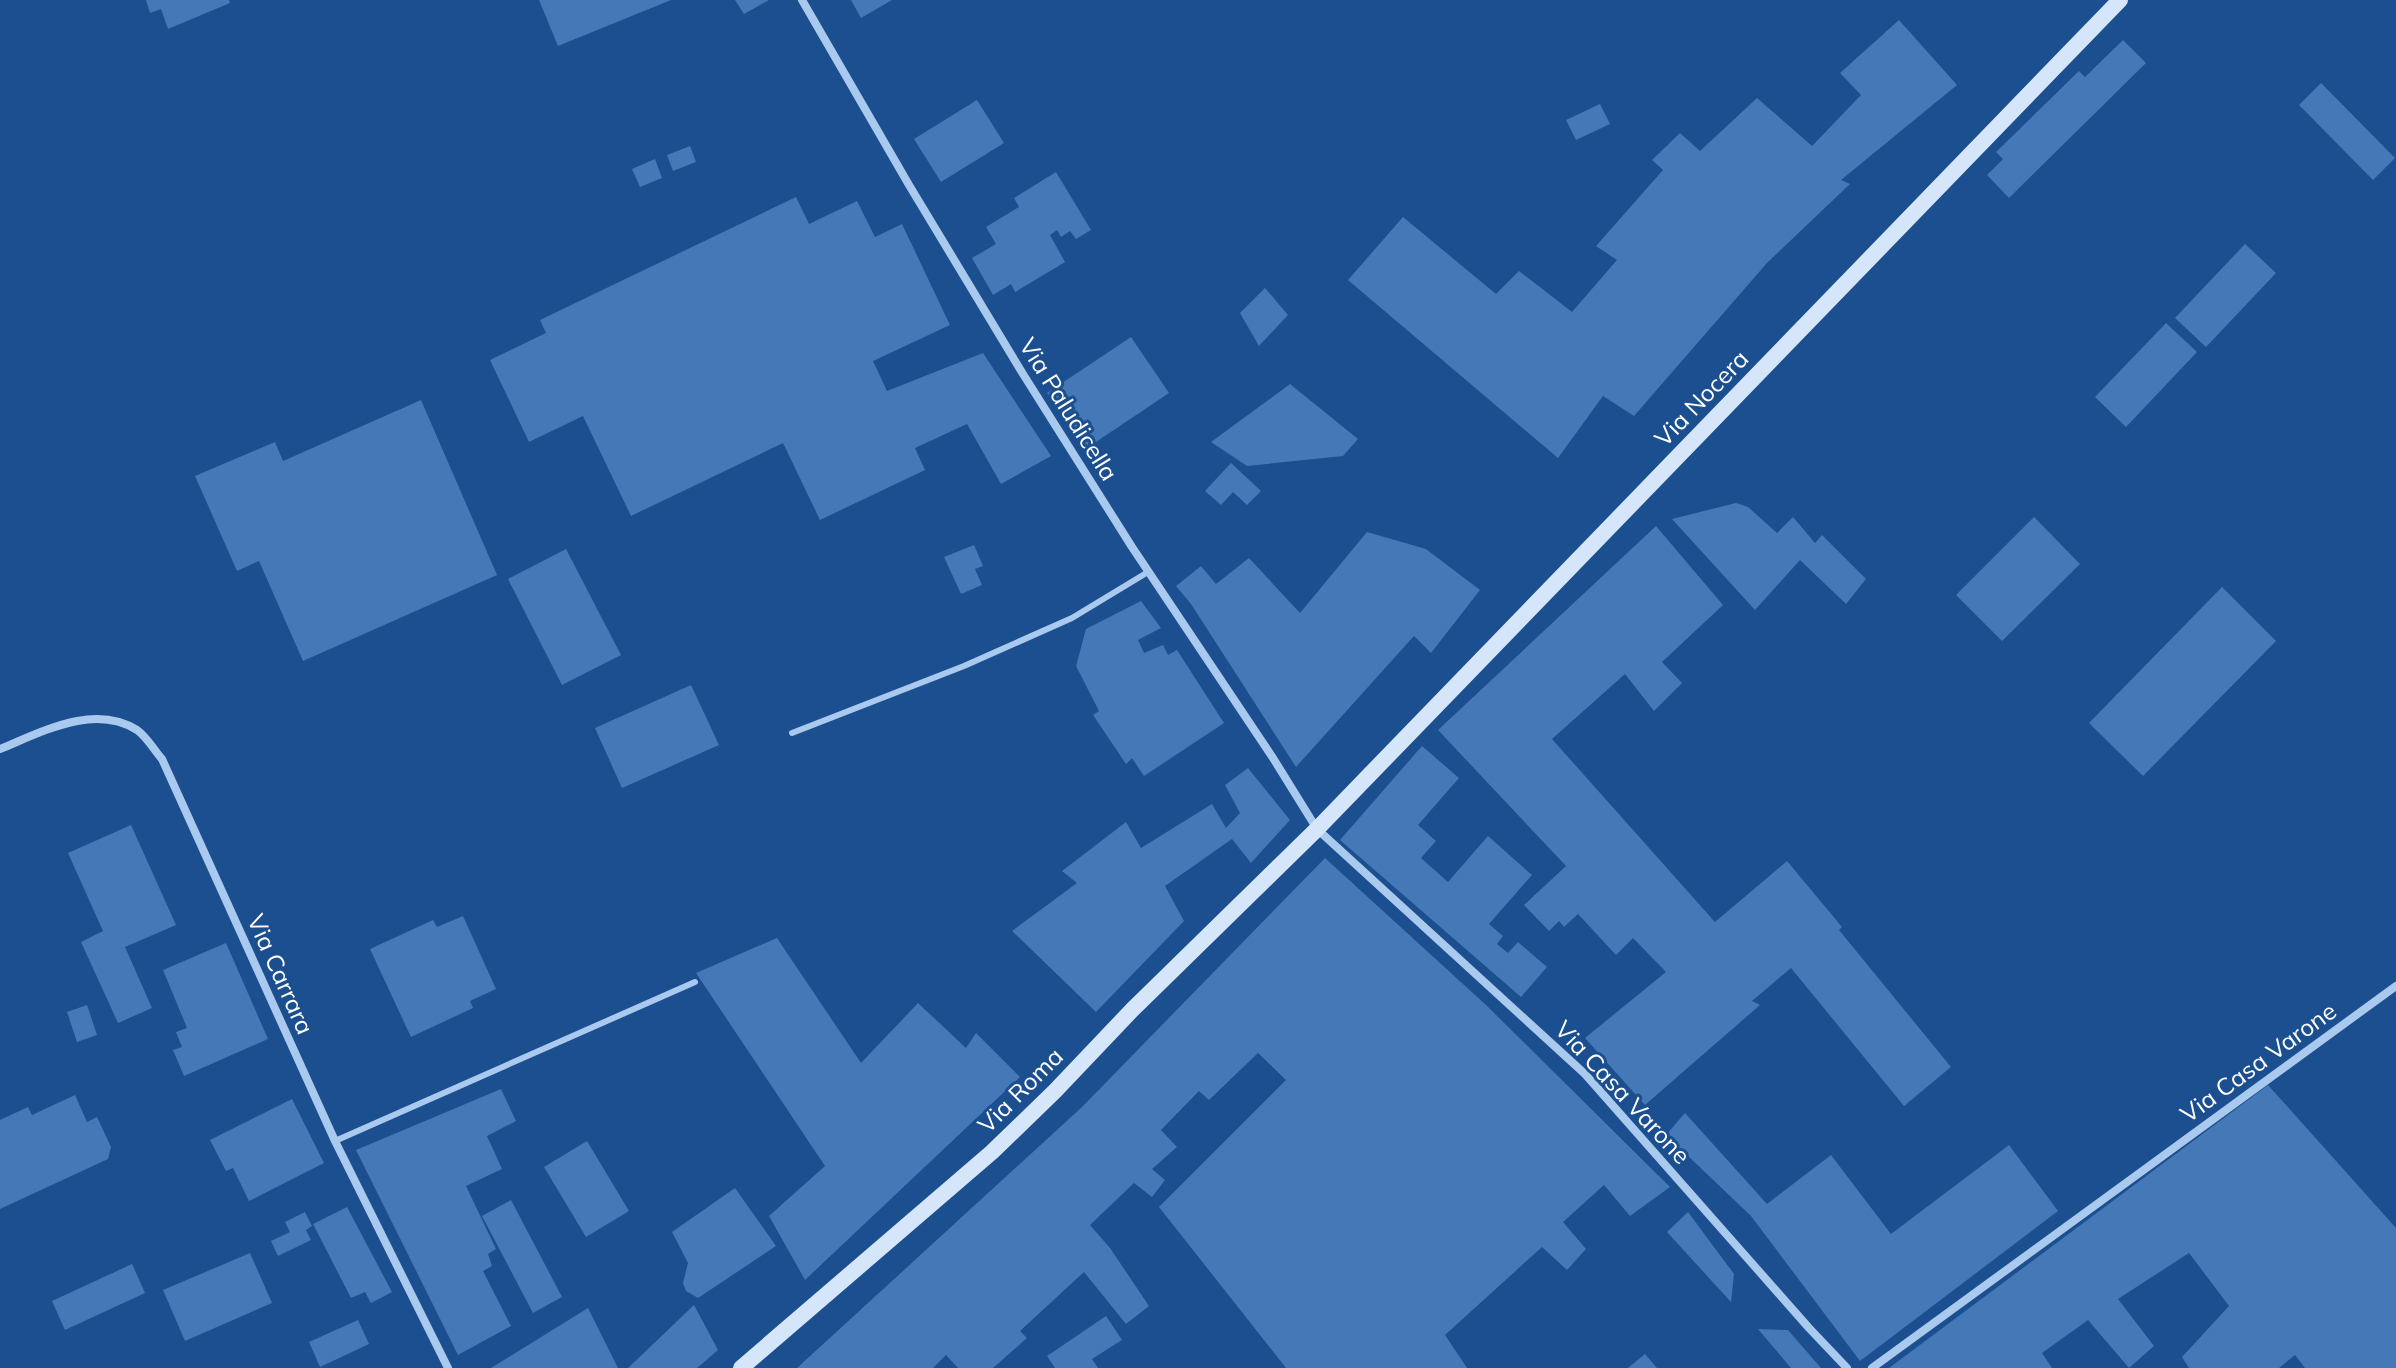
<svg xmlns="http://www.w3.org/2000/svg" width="2396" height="1368" font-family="Mulish,sans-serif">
  <rect width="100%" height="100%" fill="#1b4f8f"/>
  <g fill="#4478b7">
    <path d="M146,0H229L230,3L168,29L161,9L150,13Z"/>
    <path d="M539,0H671L558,46Z"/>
    <path d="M735,0H769L744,14Z"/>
    <path d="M851,0H892L861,18Z"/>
    <path d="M1899,20L1957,85L1841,180L1850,184L1767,263L1634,416L1603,396L1558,458L1348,280L1403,217L1496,294L1519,271L1572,312L1617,260L1596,246L1663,170L1652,160L1680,133L1700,151L1757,98L1812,146L1861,95L1840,73Z"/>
    <path d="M2123,40L2146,63L2009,198L1987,175L2003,159L1996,152L2079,71L2085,77Z"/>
    <path d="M2321,83L2395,158L2373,180L2299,105Z"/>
    <path d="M977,100L1004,143L941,182L914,139Z"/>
    <path d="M1600,104L1610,124L1576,140L1566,120Z"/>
    <path d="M690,146L696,162L673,171L667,155Z"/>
    <path d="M655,159L662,178L640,187L632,169Z"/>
    <path d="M1056,172L1091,230L1076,239L1070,231L1061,237L1057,230L1050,235L1065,262L1015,292L1011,284L993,295L972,258L996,244L986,227L1019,207L1014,198Z"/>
    <path d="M796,197L809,224L857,201L875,237L902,224L950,325L873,361L887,391L983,353L1051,456L1001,484L967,424L915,448L925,470L820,520L783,443L631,516L583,416L529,442L490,360L546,333L540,320Z"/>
    <path d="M2245,244L2276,273L2206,347L2175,318Z"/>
    <path d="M1265,288L1288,315L1259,346L1240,313Z"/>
    <path d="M2166,323L2197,352L2126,427L2095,397Z"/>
    <path d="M1131,337L1169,393L1084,450L1047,393Z"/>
    <path d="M1290,384L1358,439L1343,456L1247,466L1211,442Z"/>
    <path d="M421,400L497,575L303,661L259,561L237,571L195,476L275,442L283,461Z"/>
    <path d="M1231,463L1261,491L1247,505L1233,492L1221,505L1205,491Z"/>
    <path d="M1736,503L1748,507L1777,533L1793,517L1815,543L1822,535L1866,579L1846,604L1800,560L1755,610L1672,519Z"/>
    <path d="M2034,517L2080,564L2002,641L1956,595Z"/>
    <path d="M1656,526L1723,605L1662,662L1682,683L1654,711L1625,674L1552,739L1715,922L1787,861L1842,927L1839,930L1951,1067L1904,1106L1791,968L1752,1001L1760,1005L1645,1105L1585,1038L1666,972L1633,938L1616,955L1578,914L1564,927L1559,921L1549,931L1524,905L1566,866L1438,730Z"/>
    <path d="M1367,532L1426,549L1480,590L1431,653L1414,636L1296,767L1191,604L1176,586L1201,566L1216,584L1249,558L1300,613Z"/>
    <path d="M974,545L983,566L975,569L982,585L961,594L944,557Z"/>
    <path d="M566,549L621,655L562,685L508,579Z"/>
    <path d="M2222,587L2276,641L2143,776L2089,723Z"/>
    <path d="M1141,601L1161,628L1138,640L1144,653L1163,645L1168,655L1177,650L1224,723L1144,776L1132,758L1126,764L1093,715L1099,711L1076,666L1086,629Z"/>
    <path d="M691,685L719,745L622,788L595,728Z"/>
    <path d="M1422,746L1459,778L1418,825L1436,841L1421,858L1448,882L1488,836L1532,875L1489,924L1503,936L1497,944L1508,953L1518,942L1547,967L1521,997L1340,840Z"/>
    <path d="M1248,768L1290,820L1251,863L1232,839L1165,886L1184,921L1096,1012L1012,931L1077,883L1062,871L1126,822L1141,848L1212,804L1226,828L1240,813L1225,785Z"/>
    <path d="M131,825L176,925L125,947L152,1008L118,1023L81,942L103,931L68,853Z"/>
    <path d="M1325,858L1486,1005L1670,1187L1630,1216L1604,1185L1563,1222L1586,1249L1567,1270L1542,1247L1445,1335L1467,1368H1286L1159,1207L1286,1080L1258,1053L1209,1100L1199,1091L1161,1130L1177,1147L1152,1169L1165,1180L1152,1197L1134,1183L1090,1225L1110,1248L1149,1306L1126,1324L1084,1272L1020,1331L1027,1338L993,1368H958L946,1355L933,1368H797L1082,1107Z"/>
    <path d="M463,916L496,989L470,1001L473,1008L411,1037L370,949L433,920L437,927Z"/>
    <path d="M777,938L861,1063L918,1003L966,1048L976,1033L1020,1077L805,1280L769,1216L825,1166L696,973Z"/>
    <path d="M226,943L268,1039L184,1076L173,1050L182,1047L176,1032L187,1028L163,970Z"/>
    <path d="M87,1005L97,1035L77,1042L67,1012Z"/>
    <path d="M2268,1085L2396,1228V1368H2305L2295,1355L2279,1368H2189L2182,1357L2229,1306L2189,1253L2118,1299L2154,1346L2129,1368L2088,1320L2042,1353L2052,1368H1889Z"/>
    <path d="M501,1089L516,1121L487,1136L502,1169L466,1186L496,1249L488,1254L492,1266L483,1271L511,1326L458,1355L356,1150Z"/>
    <path d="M75,1095L87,1122L97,1117L111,1147L108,1159L0,1209V1120L28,1107L32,1115Z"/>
    <path d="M292,1099L324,1163L249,1201L233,1168L226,1171L210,1140Z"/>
    <path d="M1685,1113L1767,1204L1831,1155L1891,1234L2009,1145L2058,1211L1860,1361L1751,1216L1666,1135Z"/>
    <path d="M587,1141L629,1211L586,1237L544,1167Z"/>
    <path d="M735,1188L776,1246L698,1298L686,1291L683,1283L688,1263L672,1232Z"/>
    <path d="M511,1200L562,1297L533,1313L482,1216Z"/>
    <path d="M347,1207L392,1292L371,1303L365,1292L351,1298L313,1224Z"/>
    <path d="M305,1212L312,1226L306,1230L311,1240L278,1256L271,1241L290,1232L285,1222Z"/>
    <path d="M1688,1212L1734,1274L1731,1302L1667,1232Z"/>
    <path d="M250,1253L272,1303L185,1341L163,1290Z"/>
    <path d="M132,1264L145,1293L65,1330L52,1301Z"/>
    <path d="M694,1305L718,1350L697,1368H628Z"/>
    <path d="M588,1308L618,1368H491Z"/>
    <path d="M1106,1316L1122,1340L1092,1359L1098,1368H1055L1047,1356Z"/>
    <path d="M358,1320L369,1344L320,1367L309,1342Z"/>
    <path d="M1758,1329L1788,1330L1821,1368H1791Z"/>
    <path d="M1645,1354L1657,1368H1628Z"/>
  </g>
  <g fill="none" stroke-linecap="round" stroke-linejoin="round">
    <g stroke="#a9c9ee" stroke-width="6">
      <path d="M792,733L964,666L1072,618L1148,572"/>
      <path d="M335,1141L695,982"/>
    </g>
    <g stroke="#a9c9ee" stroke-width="8">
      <path d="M802,0L909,185L1023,374L1132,547L1273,758L1317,829L1585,1074L1809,1328L1847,1368"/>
      <path d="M0,749C42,732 94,703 137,730C147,737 154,750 162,759L335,1141L448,1368"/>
      <path d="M1872,1368L2396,986"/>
    </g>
    <path stroke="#d6e6fa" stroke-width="16" d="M741,1368L992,1152L1055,1091L1132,1010L1317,829L2120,0"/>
  </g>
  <g text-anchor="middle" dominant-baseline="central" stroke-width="6" stroke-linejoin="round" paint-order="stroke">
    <g font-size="24" fill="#fff" stroke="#1b4f8f">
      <text transform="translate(1701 398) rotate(-46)">Via Nocera</text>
      <text transform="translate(1069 409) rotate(58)">Via Paludicella</text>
      <text transform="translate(281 974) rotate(66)">Via Carrara</text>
      <text transform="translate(2258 1062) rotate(-36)">Via Casa Varone</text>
      <text transform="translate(1020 1090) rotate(-45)">Via Roma</text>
      <text transform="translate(1623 1092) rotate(47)">Via Casa Varone</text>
    </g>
  </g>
</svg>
